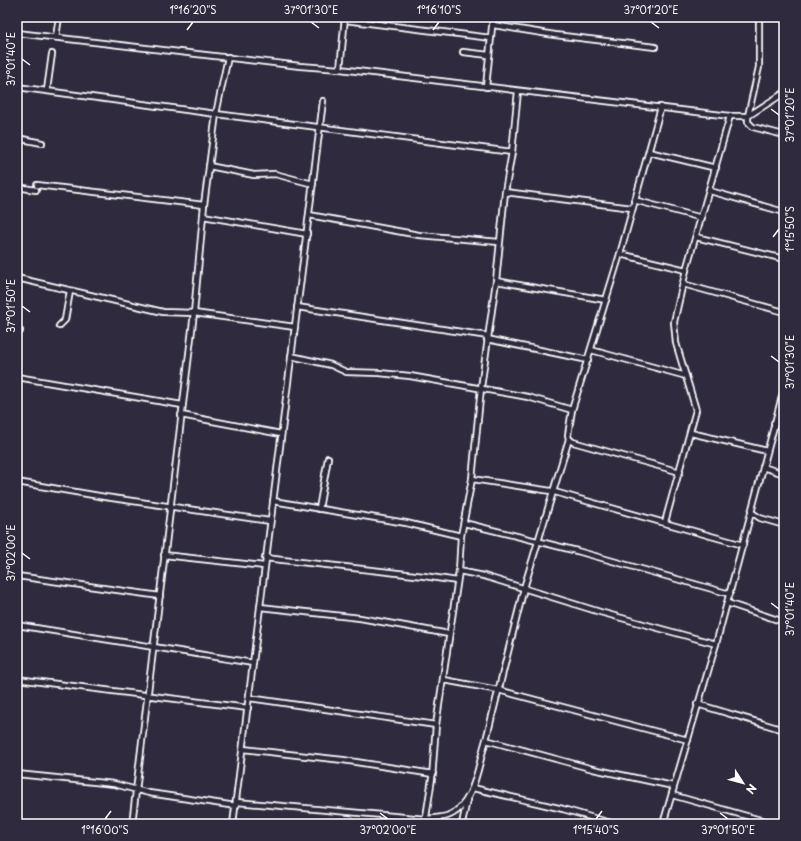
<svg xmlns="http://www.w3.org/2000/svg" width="801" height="841" font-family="'Playpen Sans',sans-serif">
  <rect width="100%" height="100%" fill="#2f2a3d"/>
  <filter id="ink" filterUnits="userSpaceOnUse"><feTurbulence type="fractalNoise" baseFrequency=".025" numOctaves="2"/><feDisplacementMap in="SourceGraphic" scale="8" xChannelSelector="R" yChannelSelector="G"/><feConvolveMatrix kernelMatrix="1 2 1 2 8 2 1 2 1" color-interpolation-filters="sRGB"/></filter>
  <g filter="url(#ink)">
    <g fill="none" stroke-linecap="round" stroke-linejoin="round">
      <g stroke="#fff" stroke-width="8">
        <g id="minor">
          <path d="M759,17V67L748,116V122L753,127L784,135"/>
          <path d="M345,20L491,38"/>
          <path d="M493,25L555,35L655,47"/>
          <path d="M17,33L300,66L340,69L730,116H748L784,93"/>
          <path d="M56,37L59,17"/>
          <path d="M463,52L489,55"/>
          <path d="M340,69L345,17"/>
          <path d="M17,87L216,114L228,57"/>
          <path d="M486,87L493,17"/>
          <path d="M47,90L52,54"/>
          <path d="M661,107L620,254L572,410L568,435L569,439L573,442L680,472"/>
          <path d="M17,138L42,143"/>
          <path d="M649,152L716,168"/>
          <path d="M209,166L254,175L275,174L313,184"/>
          <path d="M37,185L204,205"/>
          <path d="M17,187L36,190"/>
          <path d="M710,191L784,212"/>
          <path d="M505,192L632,208"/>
          <path d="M634,200L702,218"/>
          <path d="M309,215L419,235L499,242"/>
          <path d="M203,216L307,234"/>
          <path d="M696,237L784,259"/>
          <path d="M620,254L686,270"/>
          <path d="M17,278L163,312L194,313L295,327"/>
          <path d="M496,281L606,300"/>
          <path d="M683,284L784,312"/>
          <path d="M297,307L488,336"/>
          <path d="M59,326L65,320L70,291"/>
          <path d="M17,331H20"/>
          <path d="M487,339L588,360"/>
          <path d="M591,350L686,376"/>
          <path d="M291,356L331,365L346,372L379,373L410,376L528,397L572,410"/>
          <path d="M17,377L182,405"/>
          <path d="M181,415L281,434"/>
          <path d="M774,423L784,425"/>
          <path d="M691,433L767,451"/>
          <path d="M763,467L784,474"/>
          <path d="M472,479L551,491L743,545"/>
          <path d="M17,482L105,497L270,521"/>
          <path d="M273,501L406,523L461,536"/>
          <path d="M319,509L328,458"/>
          <path d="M751,512L760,518L784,525"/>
          <path d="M665,522L696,410L676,343L674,322L686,270L730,116"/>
          <path d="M464,523L577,551L730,594"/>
          <path d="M164,555L264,566"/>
          <path d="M265,558L424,576L457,581"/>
          <path d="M459,571L484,576L600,612L716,644"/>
          <path d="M17,576L160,596"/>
          <path d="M727,603L784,622"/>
          <path d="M260,607L360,618L449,634"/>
          <path d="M17,625L253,663"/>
          <path d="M17,679L248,708"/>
          <path d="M444,680L498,690L688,740"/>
          <path d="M249,698L436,725"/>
          <path d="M697,704L784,730"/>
          <path d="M486,740L524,588L569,439"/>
          <path d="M243,749L343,760L433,774"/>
          <path d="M17,774L114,784L149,793L236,806"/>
          <path d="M473,788L563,809L614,824"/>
          <path d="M672,795L775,824"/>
          <path d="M237,802L426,819C433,818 441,818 447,816C475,807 478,763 486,740L593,769L673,786"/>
          <path d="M132,824L194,313L204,205L216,114L512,152"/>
          <path d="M233,824L323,101"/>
          <path d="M425,824L432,778L436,725L459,571L461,536L472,479L481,388L496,281L505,192L512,152L518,91"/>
          <path d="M462,824L467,800"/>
          <path d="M663,824L716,644L784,389"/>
        </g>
      </g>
      <use href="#minor" stroke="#2f2a3d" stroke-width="4.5"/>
    </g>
  </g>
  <path fill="none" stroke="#fff" stroke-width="1.5" d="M311,22L319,28M651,22L659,28M187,30L193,22M433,30L439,22M22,59L30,65M771,109L779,115M773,237L779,229M22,306L30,312M771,356L779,362M22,553L30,559M771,603L779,609M380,813L388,819M720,813L728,819M105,819L111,811M596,819L602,811"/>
  <rect width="801" height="841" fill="none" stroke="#2f2a3d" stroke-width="44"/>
  <g transform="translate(743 783) rotate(126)" stroke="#2f2a3d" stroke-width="3" paint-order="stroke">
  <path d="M0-3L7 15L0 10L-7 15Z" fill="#ffffff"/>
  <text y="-6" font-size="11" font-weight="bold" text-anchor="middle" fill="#ffffff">N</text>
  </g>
  <rect x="22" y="22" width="757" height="797" fill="none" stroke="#fff" stroke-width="1.5"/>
  <g font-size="10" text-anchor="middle" fill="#fff">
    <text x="193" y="14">1°16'20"S</text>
    <text x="311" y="14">37°01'30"E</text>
    <text x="439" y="14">1°16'10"S</text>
    <text x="651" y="14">37°01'20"E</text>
    <text transform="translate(11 59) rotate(-90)" y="4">37°01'40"E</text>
    <text transform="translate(790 115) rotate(-90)" y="4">37°01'20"E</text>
    <text transform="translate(790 229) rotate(-90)" y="4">1°15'50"S</text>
    <text transform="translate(11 306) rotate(-90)" y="4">37°01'50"E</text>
    <text transform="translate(790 362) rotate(-90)" y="4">37°01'30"E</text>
    <text transform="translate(11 553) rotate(-90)" y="4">37°02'00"E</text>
    <text transform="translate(790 609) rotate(-90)" y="4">37°01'40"E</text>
    <text x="105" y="834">1°16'00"S</text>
    <text x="388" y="834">37°02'00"E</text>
    <text x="596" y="834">1°15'40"S</text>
    <text x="728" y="834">37°01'50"E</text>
  </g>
</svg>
